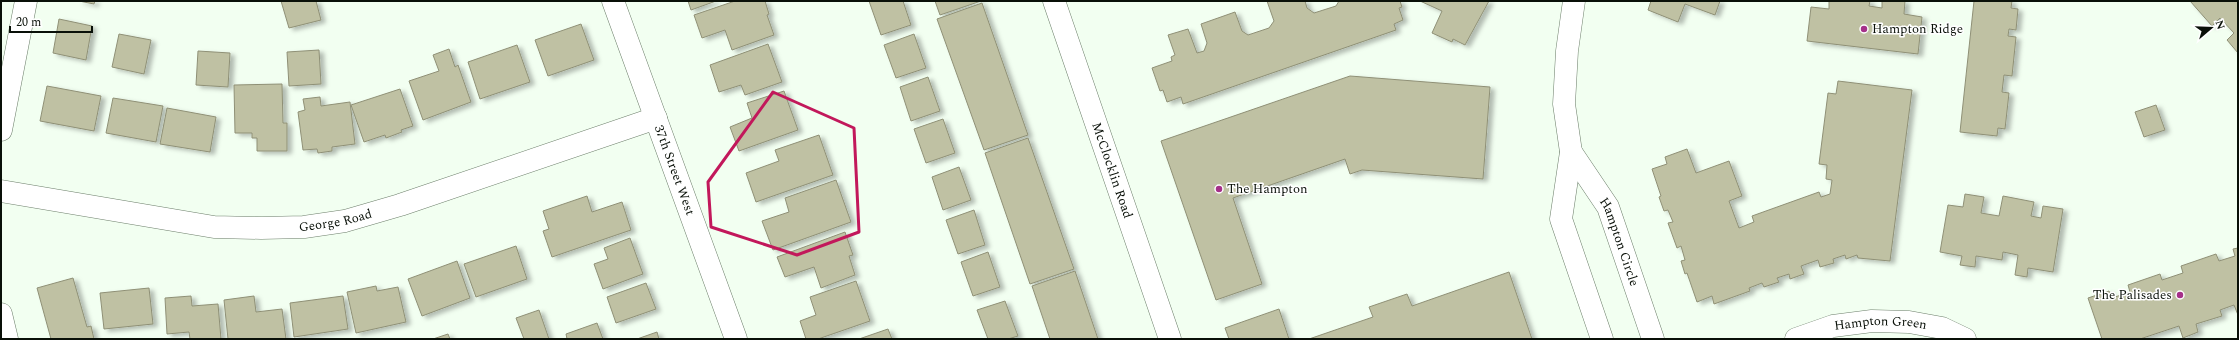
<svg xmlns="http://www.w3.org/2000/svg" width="2239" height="340" font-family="Spectral,serif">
  <defs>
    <filter id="shadow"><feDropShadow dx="4.5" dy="2.5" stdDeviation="2" flood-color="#0004"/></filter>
  </defs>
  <rect width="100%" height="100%" fill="#f2fff1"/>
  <g fill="#bfc1a3" stroke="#8f9076" filter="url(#shadow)">
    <path d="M79,1H95L94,4Z"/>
    <path d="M281,1H316L321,20L289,28Z"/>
    <path d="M688,1H716L691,10Z"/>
    <path d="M735,1H765L769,14L767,15L774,35L732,50L725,30L702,38L694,15Z"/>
    <path d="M869,1H903L911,25L881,35Z"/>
    <path d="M935,1H981L940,15Z"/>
    <path d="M1267,1H1305L1307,8L1314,13L1336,6L1339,1H1400L1402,7L1399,8L1403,20L1394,24L1396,30L1183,104L1181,97L1167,102L1163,90L1160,91L1152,68L1172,61L1171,57L1175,55L1168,35L1188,29L1197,53L1204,51L1207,43L1201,24L1235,12L1242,31L1248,35L1269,28L1274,21Z"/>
    <path d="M1420,1H1489L1465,45L1453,39L1452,42L1432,33L1442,11Z"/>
    <path d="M1651,1H1720L1715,15L1685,4L1678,22L1648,10Z"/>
    <path d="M1829,1H1870L1869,6L1882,8V1H1905L1904,14L1922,17L1918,54L1807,41L1811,7L1829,9Z"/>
    <path d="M1974,1H2012L2011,8L2018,9L2016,30L2009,29L2008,36L2016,37L2012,76L2004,75L2002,92L2009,93L2005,129L1998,128L1997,136L1960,132Z"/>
    <path d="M2190,1H2238V53L2227,40L2234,33L2220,18L2212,26Z"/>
    <path d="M982,3L1028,135L984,150L937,19Z"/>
    <path d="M59,19L92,26L86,60L53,53Z"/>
    <path d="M581,24L594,60L548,76L535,40Z"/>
    <path d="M119,34L151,40L144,74L112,67Z"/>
    <path d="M914,34L926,68L896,78L884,45Z"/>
    <path d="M768,44L782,82L745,95L741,85L719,92L710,65Z"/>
    <path d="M517,45L530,82L480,99L468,62Z"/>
    <path d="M449,49L455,67L458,65L471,102L423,120L409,81L439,71L433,55Z"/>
    <path d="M319,50L321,84L289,86L287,52Z"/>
    <path d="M198,51L230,53L228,87L196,85Z"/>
    <path d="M1350,76L1490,87L1483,179L1362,170L1350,174L1345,159L1233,198L1262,284L1216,300L1161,141Z"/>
    <path d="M928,77L940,111L911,121L900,87Z"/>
    <path d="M1838,81L1912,90L1890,261L1858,258L1857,255L1846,259L1845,255L1833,259L1834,263L1820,267L1818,260L1801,266L1804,274L1790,279L1789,274L1777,278L1779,282L1764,287L1762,283L1749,288L1750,291L1714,304L1712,296L1697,302L1687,273L1685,274L1681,261L1685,260L1681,246L1677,248L1668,223L1673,222L1668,210L1664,211L1659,197L1661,196L1652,169L1667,164L1665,157L1687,149L1696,173L1729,161L1742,196L1729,201L1739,228L1754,222L1752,216L1819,192L1821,197L1830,194L1832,180L1826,179L1827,165L1819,164L1828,93L1836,94Z"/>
    <path d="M282,84L283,123H287V151H257V138H252V133H235L234,85Z"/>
    <path d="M47,86L101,96L94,131L40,121Z"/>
    <path d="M400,89L413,126L401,130L402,132L386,138L385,135L364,142L351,105Z"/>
    <path d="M784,91L798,130L739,151L730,127L752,118L747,103Z"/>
    <path d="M320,97L321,106L350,102L355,144L332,147V151L318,153L317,149L303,150L298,112L305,110L303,99Z"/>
    <path d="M113,98L163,106L156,142L106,133Z"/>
    <path d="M2156,105L2165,130L2144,137L2135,112Z"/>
    <path d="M167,108L216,117L210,152L160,144Z"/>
    <path d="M943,119L955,153L926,163L914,129Z"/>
    <path d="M819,135L833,175L756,202L746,173L779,161L775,150Z"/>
    <path d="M1028,138L1074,269L1030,284L985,153Z"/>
    <path d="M959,167L971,200L943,210L932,177Z"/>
    <path d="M836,180L851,222L773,250L762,221L789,212L785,198Z"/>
    <path d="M1965,194L1984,197L1981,213L1999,216L2003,196L2034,202L2031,216L2041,218L2043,206L2063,209L2053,272L2028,268L2027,277L2015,275L2018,255L2003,252L2002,260L1976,256L1975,267L1960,265L1962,256L1940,252L1948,205L1963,207Z"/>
    <path d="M587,196L592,212L622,202L631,230L552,257L543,231L549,229L543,211Z"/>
    <path d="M974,210L985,245L958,254L946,220Z"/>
    <path d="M845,232L853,255L849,256L855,275L821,288L814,267L785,277L777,257Z"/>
    <path d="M630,238L643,274L603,289L594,264L608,259L604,248Z"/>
    <path d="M516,246L527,279L476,297L464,264Z"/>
    <path d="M2238,248V315L2234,305L2220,310L2222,316L2196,324L2198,332L2183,338L2179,326L2140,339H2102L2088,298L2109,291L2112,298L2130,292L2128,285L2160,274L2162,280L2183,273L2181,266L2216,254L2219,261L2235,256L2233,249Z"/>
    <path d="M988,252L1000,287L973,296L961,262Z"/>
    <path d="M457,261L470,298L422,316L408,279Z"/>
    <path d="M1075,271L1098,339H1050L1032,286Z"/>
    <path d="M1509,272L1532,339H1309L1373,317L1369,307L1407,294L1412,306Z"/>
    <path d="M73,278L87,327L91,326L94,339H51L37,288Z"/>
    <path d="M856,281L870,321L818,339H806L800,321L816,315L810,297Z"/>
    <path d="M646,283L656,309L616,323L607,297Z"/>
    <path d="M376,286L377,291L398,287L406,322L356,333L347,292Z"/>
    <path d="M149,288L153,324L104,329L100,293Z"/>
    <path d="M191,296L192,306L218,304L221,339H190L189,332L167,334L165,298Z"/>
    <path d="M254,296L256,312L282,309L286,339H228L224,300Z"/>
    <path d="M343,296L348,329L294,337L290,303Z"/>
    <path d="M1005,301L1018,336L1008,339H988L977,310Z"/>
    <path d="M1279,309L1289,339H1229L1225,328Z"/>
    <path d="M539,310L549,339H524L516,318Z"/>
    <path d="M597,323L603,339H567L566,334Z"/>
    <path d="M888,329L892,339H859Z"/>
    <path d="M657,332L659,339H637Z"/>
    <path d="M448,334L450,339H433Z"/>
  </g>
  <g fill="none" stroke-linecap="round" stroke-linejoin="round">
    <g stroke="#6d7f6b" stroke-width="23">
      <g id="minor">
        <path id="s1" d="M613,1L736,339"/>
        <path id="s2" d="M1054,1L1170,339"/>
        <path d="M1574,1L1567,51L1564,104L1571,152L1561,219L1602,339"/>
        <path d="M1,130L26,1"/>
        <path id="s3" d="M1571,152L1608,207L1653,339"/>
        <path id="s4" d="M1,191L214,227L261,228L304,227L345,221L400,205L656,118"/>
        <path d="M1,314L7,339"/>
        <path id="s5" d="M1796,339L1833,326L1872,321L1909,322L1942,328L1965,339"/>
      </g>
    </g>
    <use href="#minor" stroke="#fff" stroke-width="22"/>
  </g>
  <path fill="none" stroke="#c2185b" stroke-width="3" stroke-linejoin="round" d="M773,92L854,128L859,232L797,255L711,227L708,182Z"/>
  <g fill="#a53089" stroke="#fff" stroke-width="1.5">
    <circle cx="1864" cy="29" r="4"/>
    <circle cx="1219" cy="189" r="4"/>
    <circle cx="2180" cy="295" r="4"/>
  </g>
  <g text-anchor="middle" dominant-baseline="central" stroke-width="3" stroke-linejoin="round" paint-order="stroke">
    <g font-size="13" fill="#091008" stroke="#fff" text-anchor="start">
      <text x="1872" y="29">Hampton Ridge</text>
      <text x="1227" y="189">The Hampton</text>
      <text x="2172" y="295" text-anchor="end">The Palisades</text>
    </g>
    <g font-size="13" fill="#091008" stroke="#fff">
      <text stroke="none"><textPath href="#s1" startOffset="180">37th Street West</textPath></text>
      <text stroke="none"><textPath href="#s2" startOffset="179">McClocklin Road</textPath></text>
      <text stroke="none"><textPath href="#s4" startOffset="338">George Road</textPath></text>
      <text stroke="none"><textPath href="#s3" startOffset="103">Hampton Circle</textPath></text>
      <text stroke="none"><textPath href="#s5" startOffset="87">Hampton Green</textPath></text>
    </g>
  </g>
  <rect width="2239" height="340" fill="none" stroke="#091008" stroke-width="4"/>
  <g transform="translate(2211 28) rotate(71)" stroke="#ffffff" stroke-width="3" paint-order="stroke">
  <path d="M0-3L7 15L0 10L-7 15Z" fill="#091008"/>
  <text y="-6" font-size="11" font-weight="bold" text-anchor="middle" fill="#091008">N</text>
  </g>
  <path d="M10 26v6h82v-6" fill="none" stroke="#091008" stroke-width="2"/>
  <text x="16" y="26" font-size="12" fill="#091008" stroke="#ffffff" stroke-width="3" paint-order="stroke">20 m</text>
</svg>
